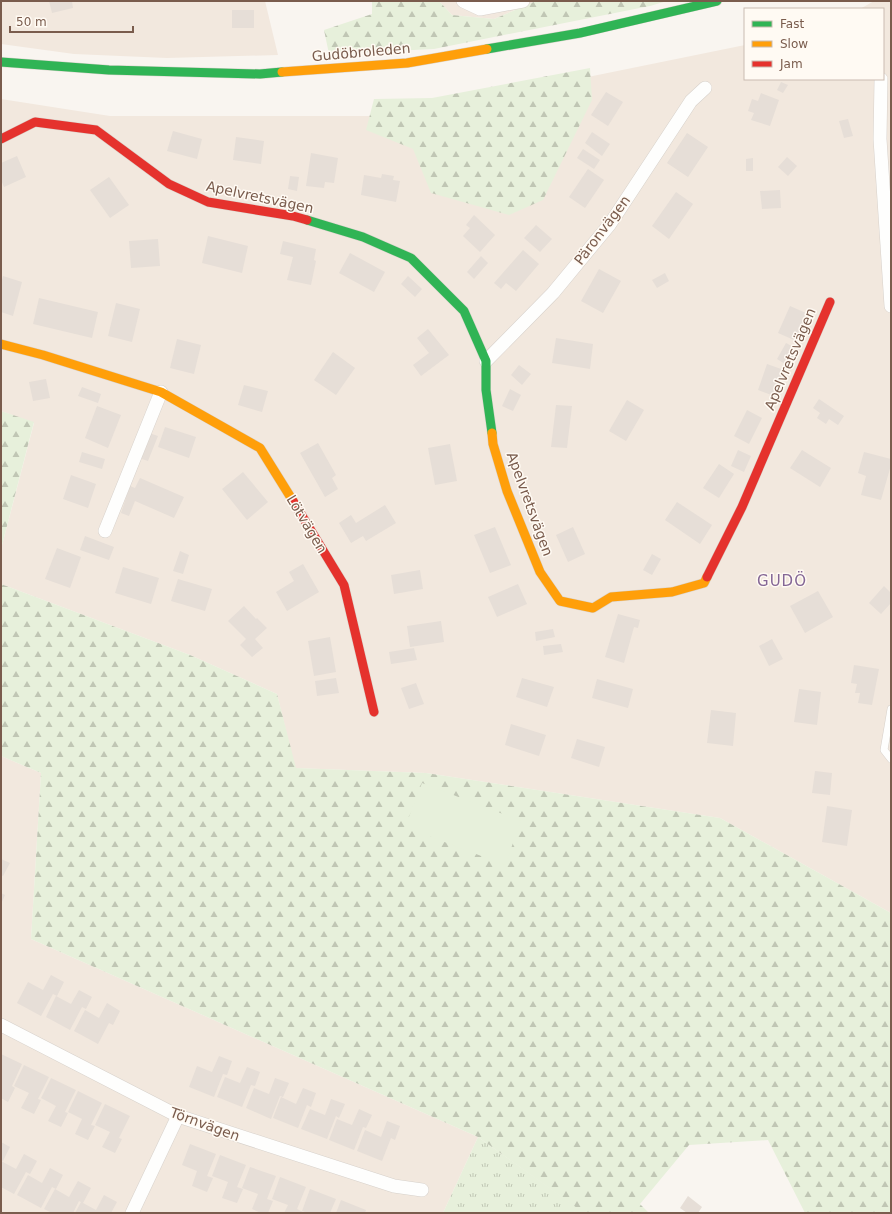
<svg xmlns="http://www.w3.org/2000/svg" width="892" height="1214" font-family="'DejaVu Sans',sans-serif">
  <defs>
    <pattern id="grass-tufts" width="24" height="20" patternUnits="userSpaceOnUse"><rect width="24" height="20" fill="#e7f0db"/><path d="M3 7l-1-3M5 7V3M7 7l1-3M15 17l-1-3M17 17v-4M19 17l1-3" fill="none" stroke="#c0c6b4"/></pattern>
    <pattern id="forest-firs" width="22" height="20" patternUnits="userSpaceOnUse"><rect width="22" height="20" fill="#e7f0db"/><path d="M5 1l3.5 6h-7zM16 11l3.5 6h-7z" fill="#c0c6b4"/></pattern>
  </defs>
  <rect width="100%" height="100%" fill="#f9f5f0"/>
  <g fill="#f2e8de">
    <path d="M1,1H265L278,55L167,58L74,54L1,44Z"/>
    <path d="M439,1H536L494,19L452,15Z"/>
    <path d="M874,1H891V913L720,818L426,773L295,768L277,694L190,655L1,584V549L34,423L1,411V99L110,116H397L745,45V79H883V9H860Z"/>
    <path d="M1,756L41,773L31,939L478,1137L443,1213H1Z"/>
  </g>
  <path fill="url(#grass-tufts)" d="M478,1137L578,1208L573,1213H443Z"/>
  <g fill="url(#forest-firs)">
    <path d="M372,1H439L452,15L494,19L536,1H667L650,6L434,49L329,54L324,30L372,14Z"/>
    <path d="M590,68L592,100L543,200L509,215L431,193L413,149L366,130L374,99L432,98Z"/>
    <path d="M1,411L34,422L1,549Z"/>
    <path d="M1,584L190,655L277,694L296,768L426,773L720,818L891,913V1213H805L768,1140L689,1145L640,1204L649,1213H573L577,1208L478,1137L31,939L41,773L1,756Z"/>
  </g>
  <path fill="#e7f0db" d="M422,783L521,821L505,865L405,827Z"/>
  <g fill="#e6ded7">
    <path d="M49,1H72L73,8L52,13Z"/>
    <rect x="232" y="10" width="22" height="18"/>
    <path d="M781,82L788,85L783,93L777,90Z"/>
    <path d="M606,92L623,102L608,126L591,115Z"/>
    <path d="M761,93L779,100L770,126L751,120L754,113L748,111L752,99L758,101Z"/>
    <path d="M848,119L853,136L844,138L839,121Z"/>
    <path d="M173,131L202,139L197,159L167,151Z"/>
    <path d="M592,132L610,144L602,156L585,143Z"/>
    <path d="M687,133L708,147L688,177L667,163Z"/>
    <path d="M236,137L264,141L261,164L233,160Z"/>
    <path d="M583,149L600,160L594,169L577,158Z"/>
    <path d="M311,153L338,158L334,183L325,182L324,188L306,186Z"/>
    <path d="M17,156L26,177L4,187L1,180V163Z"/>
    <path d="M787,157L797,166L788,176L778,167Z"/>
    <path d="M753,158V171H746V159Z"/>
    <path d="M588,169L604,180L585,208L569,197Z"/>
    <path d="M382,174L394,176L393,180L400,181L396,202L361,195L364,175L381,178Z"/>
    <path d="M290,176L299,177L297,191L288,189Z"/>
    <path d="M109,177L129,205L110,218L90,190Z"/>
    <path d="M780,190L781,208L762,209L760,191Z"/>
    <path d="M676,192L693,204L669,239L652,226Z"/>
    <path d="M474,215L495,235L480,252L463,236L470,228L466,225Z"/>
    <path d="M536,225L552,239L540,252L524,238Z"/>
    <path d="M208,236L248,246L242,273L202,263Z"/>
    <path d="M158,239L160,266L131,268L129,241Z"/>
    <path d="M283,241L316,249L314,260L316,261L311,285L287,280L293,257L280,254Z"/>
    <path d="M523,250L539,264L516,291L506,283L501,289L494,283Z"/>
    <path d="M350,253L385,272L374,292L339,273Z"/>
    <path d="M481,256L488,263L474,279L467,272Z"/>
    <path d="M599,269L621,281L603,313L581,301Z"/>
    <path d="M665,273L669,281L657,288L652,280Z"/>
    <path d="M3,276L22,282L13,316L1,312V283Z"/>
    <path d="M408,276L422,289L415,297L401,284Z"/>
    <path d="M39,298L98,312L92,338L33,324Z"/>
    <path d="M116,303L140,309L132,342L108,336Z"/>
    <path d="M790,306L806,313L803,321L808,323L803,335L797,333L794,340L778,333Z"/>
    <path d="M428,329L449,355L421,376L413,365L429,353L417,338Z"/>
    <path d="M556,338L593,344L590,369L552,363Z"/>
    <path d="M177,339L201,345L194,374L170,368Z"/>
    <path d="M786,343L799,350L790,367L777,359Z"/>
    <path d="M333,352L355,368L336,395L314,380Z"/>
    <path d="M767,364L784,370L774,396L758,390Z"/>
    <path d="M519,365L531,374L522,385L511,375Z"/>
    <path d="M46,379L50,398L33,401L29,382Z"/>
    <path d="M244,385L268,391L262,412L238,405Z"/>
    <path d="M82,387L101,394L98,403L78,396Z"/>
    <path d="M510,389L521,395L513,411L502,406Z"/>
    <path d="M819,399L844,416L838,425L829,419L826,424L817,418L820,413L813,408Z"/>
    <path d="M627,400L644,410L626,441L609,431Z"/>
    <path d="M556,405L572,406L567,448L551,447Z"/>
    <path d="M97,406L121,415L108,448L85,438Z"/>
    <path d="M747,410L762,418L749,444L734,436Z"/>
    <path d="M165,427L196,437L189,458L158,447Z"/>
    <path d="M149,433L158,436L148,461L139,458Z"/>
    <path d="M318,443L336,475L332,478L338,489L325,497L300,453Z"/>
    <path d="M450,444L457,481L435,485L428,448Z"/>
    <path d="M738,450L751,456L744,472L731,466Z"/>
    <path d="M802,450L831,468L820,487L790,468Z"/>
    <path d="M82,452L105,459L102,469L79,462Z"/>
    <path d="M864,452L891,459V465L881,500L861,495L866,476L858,473Z"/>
    <path d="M719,464L734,474L719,498L703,488Z"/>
    <path d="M243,472L268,502L247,520L222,489Z"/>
    <path d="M71,475L96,484L88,508L63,499Z"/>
    <path d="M140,478L184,497L174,518L135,501L129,516L121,513L130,486L135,488Z"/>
    <path d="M677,502L712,525L700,544L665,520Z"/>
    <path d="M385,505L396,523L366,541L363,536L351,543L339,523L351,515L356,523Z"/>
    <path d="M495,527L511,565L490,573L474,535Z"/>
    <path d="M573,527L585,554L568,562L556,535Z"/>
    <path d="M85,536L114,547L109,560L80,550Z"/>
    <path d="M57,548L81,557L70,588L45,579Z"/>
    <path d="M180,551L189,555L183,574L173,571Z"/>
    <path d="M652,554L661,559L652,575L643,570Z"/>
    <path d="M303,564L319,592L287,611L276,592L294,581L289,572Z"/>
    <path d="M123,567L159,578L151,604L115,593Z"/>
    <path d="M420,570L423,589L394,594L391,575Z"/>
    <path d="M178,579L212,589L205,611L171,601Z"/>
    <path d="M518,584L527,604L497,617L488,597Z"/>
    <path d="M884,586L891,593V603L881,614L869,603Z"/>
    <path d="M818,591L833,617L805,633L790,606Z"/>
    <path d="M244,606L256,619L257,618L267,628L255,639L263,648L252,657L240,645L246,639L228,621Z"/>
    <path d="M618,614L640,620L638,628L634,627L624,663L605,657Z"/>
    <path d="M441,621L444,642L410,647L407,626Z"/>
    <path d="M553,629L555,637L536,641L535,632Z"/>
    <path d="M330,637L336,672L314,676L308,641Z"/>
    <path d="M772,639L783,659L769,666L759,646Z"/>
    <path d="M561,644L563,652L544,655L543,646Z"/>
    <path d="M414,648L417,660L391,664L389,652Z"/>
    <path d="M854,665L879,669L872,705L858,703L860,693H855L857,684L851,683Z"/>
    <path d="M336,678L339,693L317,696L315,681Z"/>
    <path d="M522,678L554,687L547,707L516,697Z"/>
    <path d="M597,679L633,689L628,708L592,698Z"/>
    <path d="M416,683L424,704L409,709L401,688Z"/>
    <path d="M799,689L821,692L817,725L794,722Z"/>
    <path d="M711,710L736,713L733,746L707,743Z"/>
    <path d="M511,724L546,735L539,756L505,745Z"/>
    <path d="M577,739L605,747L599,767L571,758Z"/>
    <path d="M815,771L832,773L830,795L812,793Z"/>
    <path d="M827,806L852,810L847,846L822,842Z"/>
    <path d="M1,859L10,863L3,876L1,875Z"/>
    <path d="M1,893L5,895L1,904Z"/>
    <path d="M51,975L64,982L57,996L53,994L41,1016L17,1003L28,982L43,990Z"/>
    <path d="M79,990L92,997L86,1009L82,1007L70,1030L46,1017L56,996L71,1004Z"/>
    <path d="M107,1003L120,1011L113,1025L109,1023L98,1044L74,1031L85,1010L99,1018Z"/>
    <path d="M1,1054L22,1064L12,1086L15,1088L8,1102L1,1098V1083L2,1080H1Z"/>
    <path d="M219,1056L232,1061L227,1075L223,1074L214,1097L189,1087L197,1066L212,1072Z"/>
    <path d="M24,1065L49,1077L38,1099L41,1100L34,1114L21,1108L29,1093L14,1086Z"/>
    <path d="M247,1067L260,1072L255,1086L251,1085L242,1107L217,1097L225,1077L240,1083Z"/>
    <path d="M51,1078L76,1090L65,1112L68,1113L61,1127L48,1121L56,1106L41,1098Z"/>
    <path d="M275,1078L289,1083L283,1097L280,1096L271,1119L246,1108L254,1088L269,1094Z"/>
    <path d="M303,1088L316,1093L311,1107L307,1105L298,1128L273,1118L281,1097L296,1104Z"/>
    <path d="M78,1091L102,1103L91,1125L95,1126L88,1140L75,1134L82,1119L68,1112Z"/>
    <path d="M331,1099L345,1104L339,1118L336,1116L327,1139L301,1129L310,1109L325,1115Z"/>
    <path d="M105,1104L130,1116L119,1138L122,1139L115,1153L102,1147L110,1132L95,1125Z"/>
    <path d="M359,1109L372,1115L366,1128L363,1127L354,1150L329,1140L337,1119L352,1125Z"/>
    <path d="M387,1121L400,1126L395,1140L391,1138L382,1161L357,1151L365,1130L381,1137Z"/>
    <path d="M1,1142L10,1147L3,1161L1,1160Z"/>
    <path d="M190,1144L216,1154L207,1176L213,1178L207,1192L192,1186L197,1171L182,1165Z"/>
    <path d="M24,1154L37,1161L30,1174L26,1172L14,1194L1,1187V1161L16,1169Z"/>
    <path d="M220,1155L246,1165L237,1187L243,1189L237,1203L222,1198L228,1182L212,1176Z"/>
    <path d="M250,1167L276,1176L267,1199L273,1201L268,1213H261L252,1209L258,1194L242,1188Z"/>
    <path d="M50,1168L63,1175L56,1189L52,1187L41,1208L17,1195L28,1175L42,1183Z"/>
    <path d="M280,1177L306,1187L297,1209L303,1212L302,1213H284L288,1205L272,1199Z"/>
    <path d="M78,1181L91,1188L83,1203L96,1210L104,1195L117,1202L111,1213H75L81,1202L79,1201L73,1213H52L44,1209L55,1189L69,1197Z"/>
    <path d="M310,1189L336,1199L330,1213H308L302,1211Z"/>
    <path d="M688,1196L702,1207L698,1213H687L680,1208Z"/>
    <path d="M341,1200L366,1210L365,1213H336Z"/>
  </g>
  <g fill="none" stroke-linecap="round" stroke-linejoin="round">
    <g stroke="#d7d1cb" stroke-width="8">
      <path id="lane" d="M891,709L884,750L891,759"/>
    </g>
    <g stroke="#d7d1cb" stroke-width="14">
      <g id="street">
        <path d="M463,1L480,9L523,1"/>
        <path d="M881,79L880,139L891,306"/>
        <path d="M486,361L553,293L610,224L691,101L705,88"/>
        <path d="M105,531L161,392"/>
        <path d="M1,1025L178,1116L394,1186L422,1190"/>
        <path d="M132,1213L178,1116"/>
      </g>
    </g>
    <g stroke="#d9d2cb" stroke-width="10">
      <g id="fast">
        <path d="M487,49L580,33L717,1"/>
        <path d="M1,62L109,70L260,74L282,72"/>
        <path d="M307,220L363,237L411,258L464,311L486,361V390L492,433"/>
      </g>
    </g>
    <g stroke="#d9d2cb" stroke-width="10">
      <g id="slow">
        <path d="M282,72L407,63L487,49"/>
        <path d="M1,344L43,355L161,392L260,448L293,501"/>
        <path d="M492,433L493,444L507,491L540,572L560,601L593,608L611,597L672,592L704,583L707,577"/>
      </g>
    </g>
    <g stroke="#d9d2cb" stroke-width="10">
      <g id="jam">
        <path d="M1,139L35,122L96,130L169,184L208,202L293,216L307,220"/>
        <path d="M293,501L344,585L374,712"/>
        <path d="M707,577L742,507L830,302"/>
      </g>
    </g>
    <use href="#lane" stroke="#fefefd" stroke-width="7"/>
    <use href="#street" stroke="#fefefd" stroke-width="13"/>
    <use href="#fast" stroke="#30b455" stroke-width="9"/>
    <use href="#slow" stroke="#ff9f0a" stroke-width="9"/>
    <use href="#jam" stroke="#e5322d" stroke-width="9"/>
  </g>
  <g text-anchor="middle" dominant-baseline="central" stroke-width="3" stroke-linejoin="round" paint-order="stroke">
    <g font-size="14" fill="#7a5c4d" stroke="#fffaf3">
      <text transform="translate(361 52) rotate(-5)">Gudöbroleden</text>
      <text transform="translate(260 197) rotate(12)">Apelvretsvägen</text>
      <text transform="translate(602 230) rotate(-53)">Päronvägen</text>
      <text transform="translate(790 359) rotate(-67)">Apelvretsvägen</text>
      <text transform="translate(530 504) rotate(70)">Apelvretsvägen</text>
      <text transform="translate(307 524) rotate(59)">Lötvägen</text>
      <text transform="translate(205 1124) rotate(20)">Törnvägen</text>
    </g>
    <g font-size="15" letter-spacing="1" fill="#846695" stroke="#fffaf3">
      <text x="782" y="581">GUDÖ</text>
    </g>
  </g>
  <rect width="892" height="1214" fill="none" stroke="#7a5c4d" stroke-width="4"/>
  <rect x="744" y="8" width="140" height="72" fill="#fffaf3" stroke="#cabbb1"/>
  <rect x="752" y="21" width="20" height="6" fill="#30b455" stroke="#cabbb1"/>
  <text x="780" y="28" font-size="12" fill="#7a5c4d">Fast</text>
  <rect x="752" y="41" width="20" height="6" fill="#ff9f0a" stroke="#cabbb1"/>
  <text x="780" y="48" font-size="12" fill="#7a5c4d">Slow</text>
  <rect x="752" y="61" width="20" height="6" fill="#e5322d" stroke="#cabbb1"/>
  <text x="780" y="68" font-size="12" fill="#7a5c4d">Jam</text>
  <path d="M10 26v6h123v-6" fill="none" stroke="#7a5c4d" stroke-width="2"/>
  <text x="16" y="26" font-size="12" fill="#7a5c4d" stroke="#fffaf3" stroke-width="3" paint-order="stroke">50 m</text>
</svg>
